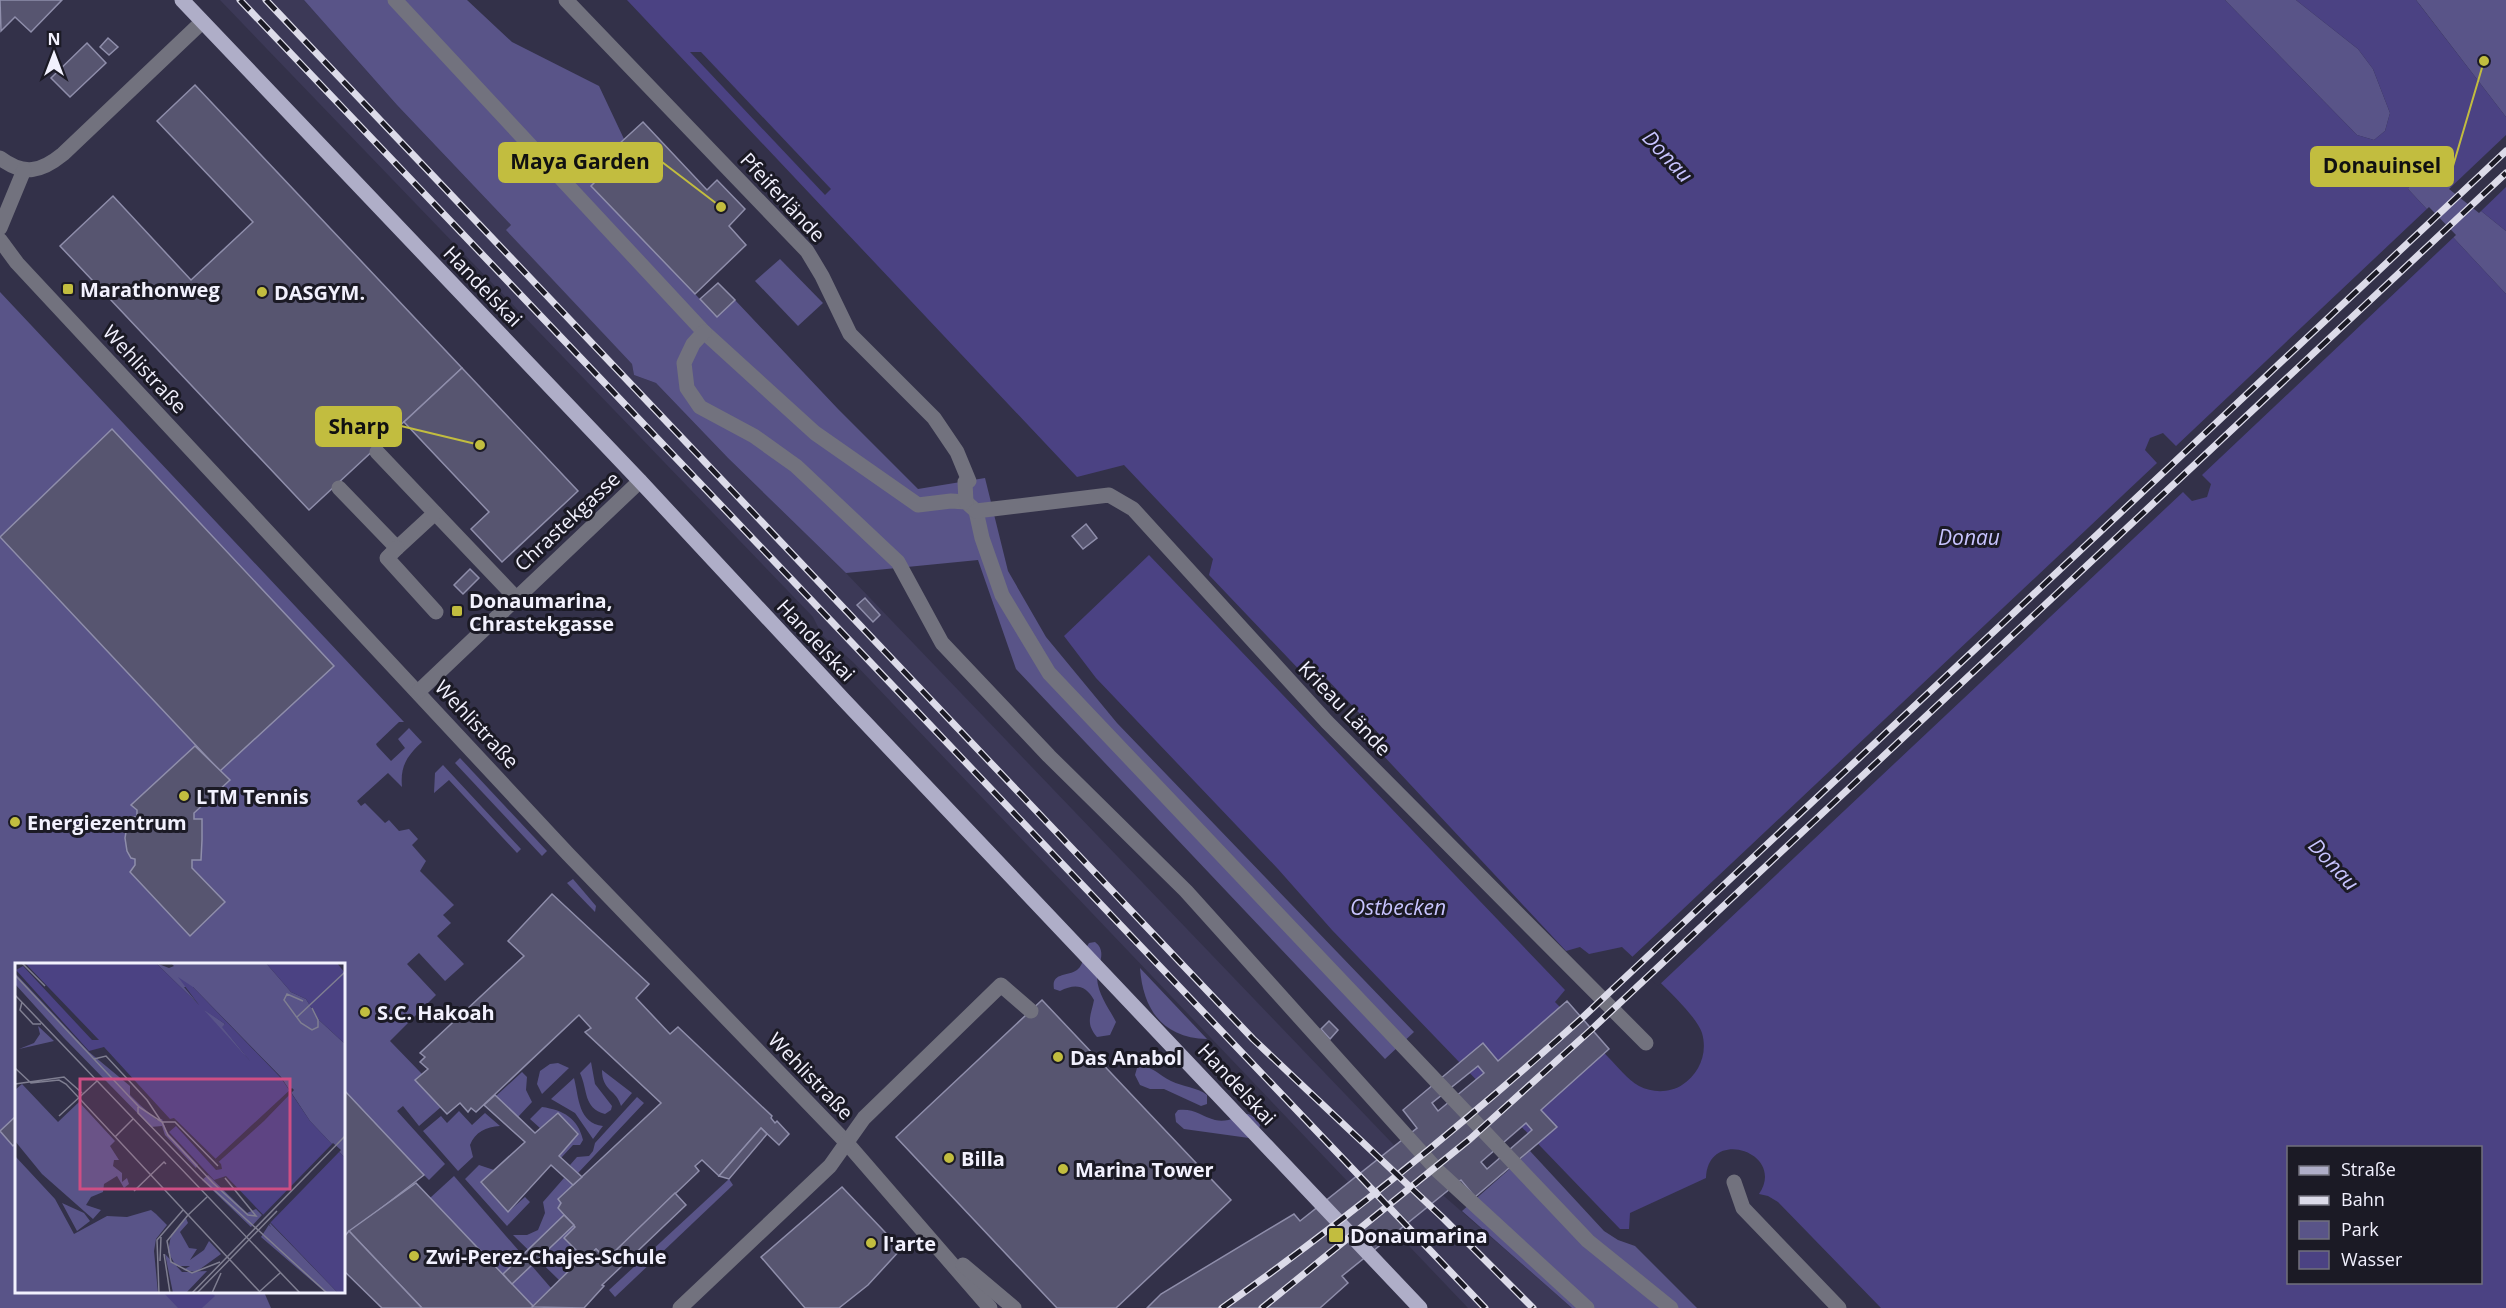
<svg xmlns="http://www.w3.org/2000/svg" width="2506" height="1308" font-family="'Open Sans',sans-serif">
<style>
.built{fill:#3c3957}
.green{fill:#595488}
.water{fill:#4b4283;fill-rule:evenodd}
.pier{fill:#333149}
.building{fill:#575570;stroke:#8f8eab;stroke-width:1.5;fill-rule:evenodd}
.lines{fill:none;stroke-linecap:round;stroke-linejoin:round}
.minor{stroke:#72727e;stroke-width:15}
.major{stroke:#afaec8;stroke-width:15}
.rail-casing{stroke:#dcdbe9;stroke-width:7}
.rail{stroke:#1b1a25;stroke-width:4.5;stroke-dasharray:14;stroke-linecap:butt}
.poi-dot{fill:#c2bd3f;stroke:#1b1a25;stroke-width:2}
.labels{text-anchor:middle;dominant-baseline:central;stroke-width:6;stroke-linejoin:round;paint-order:stroke}
.street-label{font-size:20px;fill:#f2f1fe;stroke:#1b1a25}
.poi-label{font-size:20px;font-weight:bold;fill:#f2f1fe;stroke:#1b1a25;text-anchor:start}
.water-label{font-size:21px;font-style:italic;fill:#c8c4ff;stroke:#1b1a25}
.inset-road{fill:none;stroke:#7f7e91;stroke-width:1.5}
.view{fill:#ce4e84;fill-opacity:0.15;stroke:#ce4e84;stroke-width:3}
.inset-edge{fill:none;stroke:#f2f1fe;stroke-width:3}
.leader{fill:none;stroke:#c2bd3f;stroke-width:2}
.callout-dot{fill:#c2bd3f;stroke:#1b1a25;stroke-width:2}
.callout{fill:#c2bd3f;stroke:#c2bd3f;stroke-width:2}
.callout-label{font-size:21px;text-anchor:middle;font-weight:bold;fill:#111}
</style>
<rect width="100%" height="100%" fill="#333149"/>
<polygon class="built" points="220,0 304,0 397,105 511,225 507,230 632,364 634,375 656,383 728,458 846,573 1437,1190 1572,1308 1468,1308 853,662 822,635 813,617"/>
<g class="green">
<polygon points="304,0 467,0 512,42 599,86 624,139 594,167 602,175 592,186 717,317 735,300 838,409 918,489 985,478 1008,571 1046,637 1117,723 1414,1032 1385,1059 1016,669 978,560 846,573 728,458 656,383 634,375 632,364 506,230 511,225 397,105"/>
<polygon points="2225,0 2296,0 2358,49 2373,69 2390,113 2385,131 2374,140 2357,135"/>
<polygon points="2416,0 2506,0 2506,117 2420,5"/>
<polygon points="2424,171 2439,177 2506,231 2506,294 2408,189 2411,177"/>
<polygon points="780,259 823,303 798,326 755,281"/>
<path d="M0,292L404,722H399L376,744L377,746L391,761L405,748L398,739L409,728L422,742C407,756 400,766 402,787L388,773L357,801L361,806L365,803L385,823L389,820L399,831L409,829L418,839L412,845L426,861L420,871L454,905L443,915L451,923L437,936L464,964L445,981L419,953L407,964L436,995L390,1041L422,1074L415,1080L441,1107L419,1126L403,1106L397,1111L445,1164L429,1180L424,1175L344,1237V964H16V1292H264L271,1308H0Z"/>
<polygon points="460,758 547,851 542,856 455,763"/>
<polygon points="443,765 521,849 517,853 449,780 434,793 435,773"/>
<polygon points="573,879 596,906 595,912 567,883"/>
<path d="M1095,942C1108,952 1097,965 1097,978C1098,995 1109,1008 1116,1022L1110,1035L1097,1037C1085,1023 1091,1016 1094,1000C1086,985 1075,983 1060,991L1054,989C1051,972 1067,977 1077,970C1085,964 1083,951 1089,943Z"/>
<path d="M1140,968L1207,1039C1163,1038 1143,1010 1140,968Z"/>
<path d="M591,1062L595,1084L612,1106L611,1110L605,1114C583,1108 588,1090 580,1073Z"/>
<polygon points="558,1063 569,1068 542,1094 537,1084 540,1071 550,1064"/>
<path d="M1141,1066C1155,1068 1159,1075 1171,1081C1183,1087 1197,1087 1207,1095V1104L1201,1106L1164,1089H1150L1140,1085L1135,1075L1137,1068Z"/>
<path d="M602,1070L632,1093L621,1106C617,1090 602,1091 602,1070Z"/>
<polygon points="522,1072 527,1077 526,1090 532,1102 518,1117 496,1096"/>
<path d="M574,1078C579,1098 578,1123 603,1126L593,1139L575,1113L551,1099Z"/>
<polygon points="637,1097 644,1103 578,1173 570,1165 577,1157 589,1156 593,1151 595,1143"/>
<path d="M542,1107C563,1110 578,1118 583,1140L580,1145H573L561,1158L559,1156L578,1133L558,1113L540,1128L530,1119Z"/>
<path d="M1178,1110C1194,1108 1201,1116 1215,1120C1228,1123 1237,1116 1248,1114L1255,1117L1260,1125L1258,1134L1249,1138L1184,1129L1176,1122L1175,1114Z"/>
<path d="M459,1111L472,1125L485,1113L500,1126C486,1127 475,1132 470,1145L473,1157L458,1171L423,1131L441,1116L447,1123Z"/>
<polygon points="1530,1151 1604,1231 1618,1240 1635,1246 1697,1308 1572,1308 1462,1211"/>
<polygon points="479,1165 494,1170 481,1183 508,1212 525,1197 530,1202 507,1226 465,1179"/>
<polygon points="454,1176 551,1288 532,1306 430,1198"/>
<polygon points="564,1178 573,1185 558,1199 561,1203 558,1208 575,1227 565,1238 583,1257 559,1280 513,1235 527,1235 538,1230 545,1213 543,1202"/>
<polygon points="729,1179 733,1185 615,1297 609,1290"/>
</g>
<g class="water">
<path d="M627,0H2225L2357,135L2374,140L2385,131L2390,113L2373,69L2358,49L2296,0H2416L2506,117V231L2439,177L2424,171L2411,177L2408,189L2506,294V1308H1881L1778,1202L1768,1196L1759,1194C1787,1153 1708,1126 1706,1178L1630,1213L1629,1229H1620L1332,930L1278,869L1096,678L1064,636L1149,555L1565,990L1555,1002C1573,1020 1591,1039 1609,1058C1618,1067 1627,1079 1639,1086C1652,1093 1670,1093 1682,1085C1699,1074 1708,1054 1702,1033C1695,1011 1641,965 1622,947L1589,954L1580,947L1566,951L1380,752L1383,738L1323,675L1309,680L1209,575L1213,559L1124,465L1077,477ZM2288,1148H2480V1282H2288Z"/>
<polygon points="163,1292 211,1292 215,1296 202,1308 178,1308"/>
</g>
<g class="pier">
<polygon points="690,52 701,52 831,189 825,195"/>
<polygon points="2506,135 2506,187 2479,213 2449,189"/>
<polygon points="2429,207 2456,235 2202,475 2211,484 2207,497 2192,501 2183,492 1658,986 1630,959 2157,463 2145,450 2150,438 2163,433 2176,446"/>
</g>
<g class="building">
<polygon points="0,0 62,0 31,32 15,17 1,31"/>
<polygon points="108,38 118,47 109,55 100,47"/>
<polygon points="87,43 106,63 70,97 51,78"/>
<polygon points="195,85 462,368 309,510 60,246 113,196 191,280 253,222 157,121"/>
<polygon points="643,122 707,190 717,180 745,209 729,226 746,245 695,294 591,186 602,175 594,167"/>
<polygon points="718,283 735,300 717,317 700,299"/>
<polygon points="462,368 578,491 502,562 471,529 489,512 404,422"/>
<polygon points="112,429 334,666 220,771 0,537"/>
<polygon points="1086,524 1097,538 1083,549 1072,536"/>
<polygon points="470,569 479,578 463,594 454,585"/>
<polygon points="865,598 880,615 873,622 857,605"/>
<polygon points="195,746 230,780 194,813 194,819 202,819 202,840 201,860 192,860 192,868 225,902 190,936 130,872 135,865 135,859 131,858 127,851 125,838 127,826 132,817 137,817 137,810 131,805"/>
<polygon points="552,894 649,984 636,998 670,1034 678,1027 772,1116 771,1118 775,1123 777,1121 789,1134 779,1145 761,1128 719,1176 702,1160 695,1166 699,1171 610,1256 605,1251 601,1254 596,1249 585,1259 564,1238 575,1227 558,1208 561,1203 558,1199 661,1103 585,1032 591,1028 579,1015 476,1112 471,1108 468,1112 460,1103 447,1114 415,1080 428,1069 420,1062 425,1057 420,1053 524,956 508,941"/>
<polygon points="1042,1000 1231,1200 1116,1308 1057,1308 896,1137"/>
<path d="M1567,1001L1609,1049L1541,1110L1557,1127L1475,1197L1461,1180L1342,1276L1348,1283L1320,1308H1147L1161,1294L1294,1214L1300,1221L1417,1128L1403,1110L1483,1043L1498,1061ZM1478,1066L1484,1073L1438,1111L1432,1103ZM1526,1123L1532,1130L1487,1169L1481,1162Z"/>
<polygon points="1329,1021 1338,1030 1330,1039 1321,1029"/>
<polygon points="344,1090 424,1175 344,1237"/>
<polygon points="495,1095 535,1133 558,1113 578,1134 559,1156 582,1177 573,1185 551,1165 508,1212 481,1182 525,1142 484,1105"/>
<polygon points="16,1116 16,1143 13,1146 0,1131"/>
<polygon points="761,1128 767,1134 729,1179 719,1176"/>
<polygon points="416,1183 533,1306 532,1308 422,1308 349,1231"/>
<polygon points="842,1187 901,1249 868,1285 839,1308 805,1308 761,1257"/>
<polygon points="675,1193 686,1205 602,1285 604,1286 584,1308 532,1307 583,1257 585,1259 596,1249 601,1254 605,1251 610,1256"/>
<polygon points="564,1215 574,1225 512,1284 503,1274"/>
<polygon points="349,1231 422,1308 382,1308 344,1271 344,1237"/>
</g>
<g class="lines">
<g class="minor">
<polyline points="395,0 704,332 815,433 918,505 951,501 966,502 976,511 982,538 1002,595 1049,673 1588,1241 1671,1308"/>
<polyline points="566,0 807,251 822,276 850,334 934,418 957,452 969,481 965,482 966,502"/>
<path d="M0,158C24,176 41,172 63,154L202,22"/>
<polyline points="0,228 24,170"/>
<polyline points="0,240 17,263 568,854 846,1142 990,1308"/>
<polyline points="704,332 693,344 684,363 687,388 700,407 754,436 796,466 898,562 942,643 1049,756 1186,891 1438,1171 1587,1308"/>
<polyline points="377,452 516,598"/>
<polyline points="339,488 397,548 435,513"/>
<polyline points="976,511 1109,495 1133,509 1327,722 1646,1043"/>
<polyline points="397,548 387,558 436,612"/>
<polyline points="418,692 640,481"/>
<polyline points="1734,1182 1743,1208 1839,1308"/>
<polyline points="963,1265 1014,1308"/>
<polyline points="680,1308 830,1166 864,1118 1001,985 1031,1011"/>
</g>
<polyline class="major" points="182,0 640,481 843,699 1420,1308"/>
<defs>
<g id="rail">
<polyline points="240,0 1485,1308"/>
<polyline points="266,0 1253,1039 1443,1218 1533,1308"/>
<path d="M1222,1308C1348,1219 1467,1121 1582,1018L2506,151"/>
<polyline points="1262,1308 1470,1139 1592,1029 2506,173"/>
</g>
</defs>
<use href="#rail" class="rail-casing"/>
<use href="#rail" class="rail"/>
</g>
<g class="poi-dot">
<rect x="62" y="283" width="12" height="12" rx="3"/>
<circle cx="262" cy="292" r="6"/>
<rect x="451" y="605" width="12" height="12" rx="3"/>
<circle cx="184" cy="796" r="6"/>
<circle cx="15" cy="822" r="6"/>
<circle cx="365" cy="1012" r="6"/>
<circle cx="1058" cy="1057" r="6"/>
<circle cx="949" cy="1158" r="6"/>
<circle cx="1063" cy="1169" r="6"/>
<rect x="1328" y="1227" width="16" height="16" rx="3"/>
<circle cx="871" cy="1243" r="6"/>
<circle cx="414" cy="1256" r="6"/>
</g>
<g class="labels">
<g class="street-label">
<text transform="translate(783 197) rotate(47)">Pfeiferlände</text>
<text transform="translate(483 286) rotate(46)">Handelskai</text>
<text transform="translate(145 369) rotate(47)">Wehlistraße</text>
<text transform="translate(567 521) rotate(-43)">Chrastekgasse</text>
<text transform="translate(816 640) rotate(47)">Handelskai</text>
<text transform="translate(1345 708) rotate(46)">Krieau Lände</text>
<text transform="translate(477 724) rotate(47)">Wehlistraße</text>
<text transform="translate(811 1076) rotate(46)">Wehlistraße</text>
<text transform="translate(1237 1084) rotate(47)">Handelskai</text>
</g>
<g class="poi-label">
<text x="80" y="289">Marathonweg</text>
<text x="274" y="292">DASGYM.</text>
<text x="469" y="600">Donaumarina,<tspan x="469" dy="23">Chrastekgasse</tspan></text>
<text x="196" y="796">LTM Tennis</text>
<text x="27" y="822">Energiezentrum</text>
<text x="377" y="1012">S.C. Hakoah</text>
<text x="1070" y="1057">Das Anabol</text>
<text x="961" y="1158">Billa</text>
<text x="1075" y="1169">Marina Tower</text>
<text x="1350" y="1235">Donaumarina</text>
<text x="883" y="1243">l'arte</text>
<text x="426" y="1256">Zwi-Perez-Chajes-Schule</text>
</g>
<g class="water-label">
<text transform="translate(1668 156) rotate(47)">Donau</text>
<text x="1969" y="537">Donau</text>
<text transform="translate(2334 864) rotate(47)">Donau</text>
<text x="1398" y="907">Ostbecken</text>
</g>
</g>
<g transform="translate(15 963)">
<rect width="330" height="330" fill="#333149"/>
<path d="M141,0L154,5L159,3L156,0H251L276,29L291,36L304,57L330,81V195L295,158L266,114L178,24H169L184,42ZM0,10L74,89L115,123V132L125,142L142,157L147,156L152,169L183,202L181,205L150,172L147,163L136,164L49,75L0,21ZM189,46L210,61L208,64L235,98L190,53ZM23,63L39,78L4,86L19,80L25,71ZM7,121L43,159L64,139L100,178L95,183L104,197H99L98,203L107,210V219L112,215L114,221L109,225L102,213L89,221L88,229L76,234L71,242L86,247L78,256L27,211L0,178V127ZM0,193L40,236L59,271L92,253L112,254L136,247L141,251L152,262L141,276L139,288L143,330H0ZM193,212L232,250L241,246L247,252L236,264L187,217ZM47,240L69,250L75,258L62,268ZM171,255L173,260L165,269L174,285L182,286L175,297L189,287L194,278L206,291L181,309L168,307L175,303H161L153,289L156,272ZM255,260L323,330H311L246,274ZM150,291L167,309L192,308L171,330H158Z" fill="#595488"/>
<path d="M10,0H141L184,42L163,14L178,24L266,115L295,158L330,195V330H323L211,213L199,217L154,169L161,163L201,207L207,206L206,201L159,155L155,156L89,84L74,88L1,7L8,3L77,77H84ZM189,47L210,61L207,64L235,98ZM251,0H322L330,10V81L304,57L291,36L276,29Z" fill="#4b4283" fill-rule="evenodd"/>
<path d="M277,125L279,127L249,158L199,203L196,200ZM318,180L326,187L254,261L256,264L246,254Z" fill="#333149"/>
<path class="inset-road" d="M7,0L30,23M0,12L124,144L147,159L153,172L198,220L233,252L241,253L210,215M0,32L285,330M288,38L272,31L269,37L286,60L297,67L303,64V57L297,45M7,39L5,47L18,61H26M282,54L330,9M79,96L91,93L132,137L146,158M0,105L16,120L44,117L51,121L244,328M0,121L49,114L67,130M123,144V150L185,214L312,330M44,153L82,118M147,159H160L203,203M100,174L118,156M119,228L149,199L151,201M173,252L192,234M173,252L152,278L156,299L177,310L205,299M149,291L155,330M145,298L146,274M244,329L265,310M144,330L142,277L168,247M177,330L330,173M182,330L262,248M197,330L206,310"/>
<path class="view" d="M65,116H275V226H65Z"/>
<rect width="330" height="330" class="inset-edge"/>
</g>
<path class="leader" d="M721 207L662 162M2484 61L2453 166M480 445L401 426"/>
<g class="callout-dot">
<circle cx="721" cy="207" r="6"/>
<circle cx="2484" cy="61" r="6"/>
<circle cx="480" cy="445" r="6"/>
</g>
<g class="callout">
<rect x="499" y="143" width="163" height="39" rx="6"/>
<rect x="2311" y="147" width="142" height="39" rx="6"/>
<rect x="316" y="407" width="85" height="39" rx="6"/>
</g>
<g class="callout-label">
<text x="580" y="169">Maya Garden</text>
<text x="2382" y="173">Donauinsel</text>
<text x="359" y="434">Sharp</text>
</g>
<rect x="2287" y="1146" width="195" height="138" fill="#1b1a25" stroke="#71707c" stroke-width="1.5"/>
<rect x="2299" y="1166" width="30" height="9" fill="#afaec8" stroke="#71707c" stroke-width="1.5"/>
<text x="2341" y="1176" font-size="18" fill="#f2f1fe">Straße</text>
<rect x="2299" y="1196" width="30" height="9" fill="#dcdbe9" stroke="#71707c" stroke-width="1.5"/>
<text x="2341" y="1206" font-size="18" fill="#f2f1fe">Bahn</text>
<rect x="2299" y="1221" width="30" height="18" fill="#595488" stroke="#71707c" stroke-width="1.5"/>
<text x="2341" y="1236" font-size="18" fill="#f2f1fe">Park</text>
<rect x="2299" y="1251" width="30" height="18" fill="#4b4283" stroke="#71707c" stroke-width="1.5"/>
<text x="2341" y="1266" font-size="18" fill="#f2f1fe">Wasser</text>
<g transform="translate(54 54)" stroke="#1b1a25" stroke-width="4.5" paint-order="stroke">
<path d="M0-4.5L10 22L0 15L-10 22Z" fill="#f2f1fe"/>
<text y="-9" font-size="16" font-weight="bold" text-anchor="middle" fill="#f2f1fe">N</text>
</g>
</svg>
